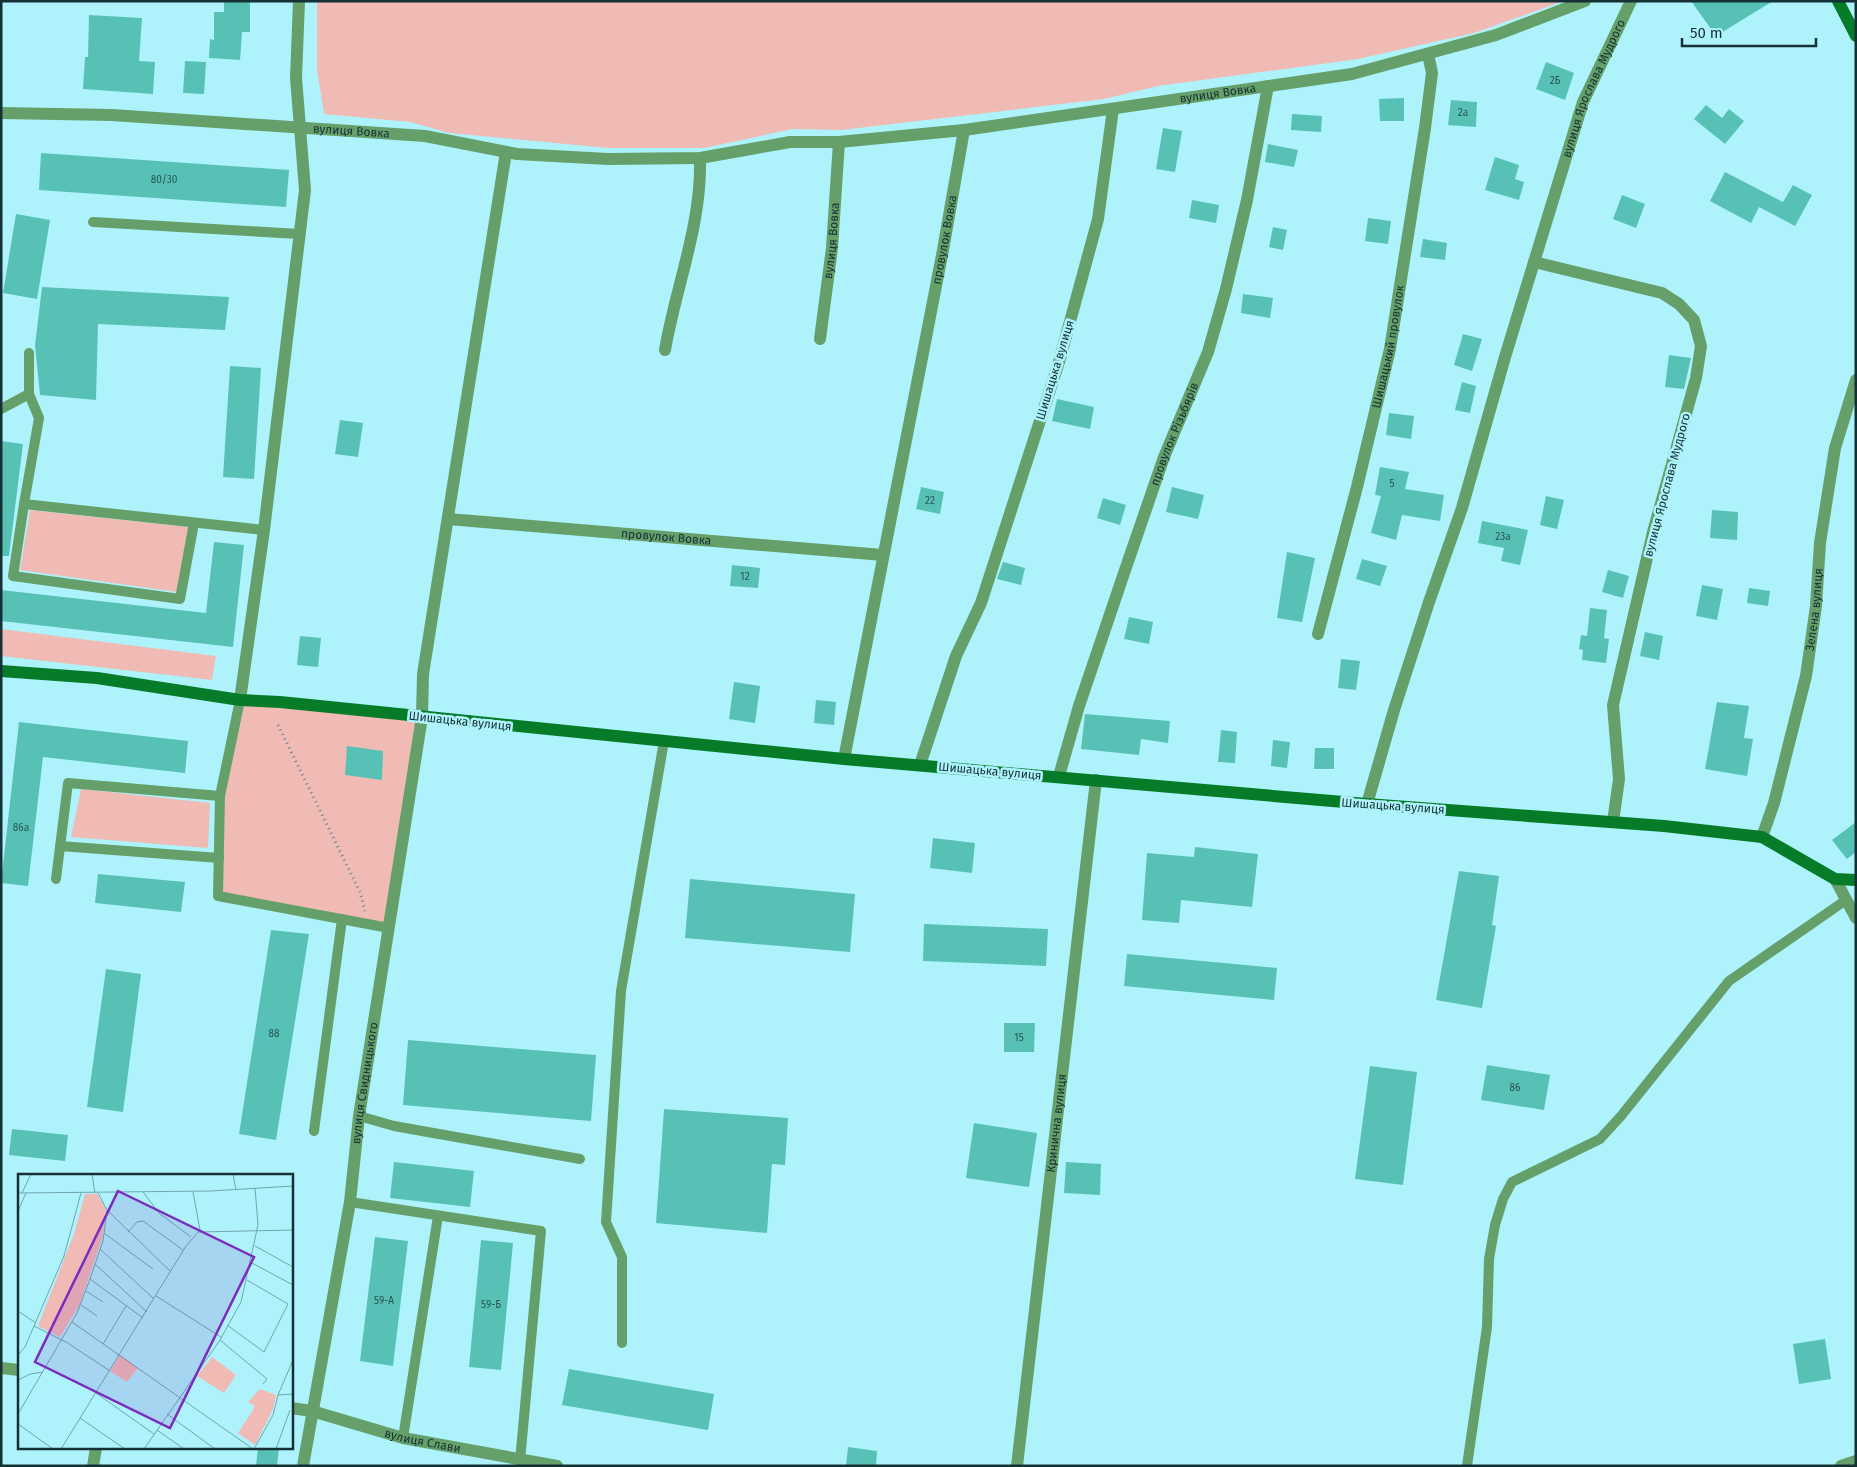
<svg xmlns="http://www.w3.org/2000/svg" width="1857" height="1467" font-family="'Fira Sans',sans-serif">
<style>
.green{fill:#f0bbb4}
.building{fill:#58c1b6}
.lines{fill:none;stroke-linecap:round;stroke-linejoin:round}
.path{stroke:#5b898f;stroke-width:3;stroke-dasharray:1 4;stroke-linecap:butt}
.lane{stroke:#65a06a;stroke-width:10}
.street{stroke:#65a06a;stroke-width:12}
.secondary{stroke:#067c29;stroke-width:12}
.labels{text-anchor:middle;dominant-baseline:central;stroke-width:5;stroke-linejoin:round;paint-order:stroke}
.number-label{font-size:10px;fill:#265555}
.street-label{font-size:12px;fill:#153135;stroke:#aef3fc}
.inset-road{fill:none;stroke:#71a5ac;stroke-width:1}
.view{fill:#7b2cbf;fill-opacity:0.15;stroke:#7b2cbf;stroke-width:2.5}
.inset-edge{fill:none;stroke:#153135;stroke-width:2.5}
</style>
<rect width="100%" height="100%" fill="#aef3fc"/>
<g class="green">
<polygon points="317,1 1564,1 1474,33 1358,59 1158,86 1104,99 841,130 793,129 704,148 608,148 449,133 410,122 324,114 317,69"/>
<polygon points="30,510 189,527 177,592 20,570"/>
<polygon points="1,629 216,656 212,680 1,656"/>
<polygon points="240,700 422,717 389,928 218,896 220,796"/>
<polygon points="81,789 210,803 208,848 71,837"/>
</g>
<g class="building">
<polygon points="224,1 250,1 250,32 242,32 240,60 209,58 210,39 214,40 214,12 224,12"/>
<polygon points="1691,1 1773,1 1716,36"/>
<polygon points="89,15 142,18 139,61 155,62 153,94 83,89 85,57 88,57"/>
<polygon points="185,61 206,62 204,94 183,93"/>
<polygon points="1546,62 1574,73 1565,100 1536,89"/>
<polygon points="1404,98 1404,121 1380,121 1379,99"/>
<polygon points="1451,100 1477,102 1476,127 1448,125"/>
<polygon points="1706,105 1722,118 1729,109 1744,121 1725,144 1694,119"/>
<polygon points="1292,114 1322,116 1321,132 1291,130"/>
<polygon points="1163,128 1182,131 1175,172 1156,169"/>
<polygon points="1268,144 1298,150 1294,167 1265,162"/>
<polygon points="41,153 289,170 286,207 39,190"/>
<polygon points="1495,157 1519,165 1515,179 1524,182 1519,200 1485,190"/>
<polygon points="1725,172 1783,202 1793,185 1812,195 1795,226 1759,207 1751,223 1710,201"/>
<polygon points="1622,195 1645,204 1636,228 1613,219"/>
<polygon points="1192,200 1219,205 1216,223 1189,218"/>
<polygon points="16,214 50,220 37,299 3,293"/>
<polygon points="1368,218 1391,221 1388,244 1365,241"/>
<polygon points="1273,227 1287,230 1283,250 1269,247"/>
<polygon points="1423,239 1447,243 1445,260 1420,257"/>
<polygon points="42,287 229,297 225,330 98,324 96,400 40,395 35,345"/>
<polygon points="1243,294 1273,298 1270,318 1241,313"/>
<polygon points="1463,334 1482,339 1472,371 1454,365"/>
<polygon points="1669,355 1691,358 1684,389 1665,387"/>
<polygon points="230,366 261,368 254,479 223,477"/>
<polygon points="1462,382 1476,386 1470,413 1455,410"/>
<polygon points="1057,399 1094,407 1090,429 1052,421"/>
<polygon points="1389,413 1414,416 1411,439 1386,435"/>
<polygon points="340,420 363,423 358,457 335,454"/>
<polygon points="1,441 23,444 9,556 1,556"/>
<polygon points="1380,467 1409,472 1405,489 1444,495 1440,521 1402,515 1396,540 1371,533 1381,496 1375,495"/>
<polygon points="921,487 944,492 940,514 916,509"/>
<polygon points="1172,487 1204,495 1198,519 1166,512"/>
<polygon points="1546,496 1564,500 1557,529 1540,525"/>
<polygon points="1103,498 1126,505 1120,525 1097,518"/>
<polygon points="1712,510 1738,512 1737,540 1710,538"/>
<polygon points="1482,521 1528,530 1520,565 1501,561 1504,548 1478,543"/>
<polygon points="214,542 244,545 233,647 1,621 1,590 206,613"/>
<polygon points="1287,552 1315,558 1302,622 1277,618"/>
<polygon points="1362,559 1387,566 1380,586 1356,579"/>
<polygon points="1003,562 1025,568 1021,585 997,579"/>
<polygon points="732,565 760,568 758,588 730,586"/>
<polygon points="1608,570 1629,576 1623,598 1602,592"/>
<polygon points="1702,585 1723,589 1717,620 1696,616"/>
<polygon points="1749,588 1770,591 1768,606 1747,603"/>
<polygon points="1590,608 1607,610 1604,638 1609,639 1606,663 1582,660 1583,650 1579,649 1581,635 1587,636"/>
<polygon points="1129,617 1153,622 1149,644 1124,639"/>
<polygon points="1645,632 1663,636 1659,660 1640,656"/>
<polygon points="300,636 321,638 318,667 297,665"/>
<polygon points="1341,659 1360,661 1356,690 1338,688"/>
<polygon points="734,682 760,686 755,723 729,719"/>
<polygon points="816,700 836,702 834,725 814,723"/>
<polygon points="1717,702 1749,706 1744,738 1753,739 1747,776 1705,769"/>
<polygon points="1085,714 1170,721 1168,743 1141,739 1139,755 1081,749"/>
<polygon points="19,722 188,741 185,773 43,757 28,886 1,883"/>
<polygon points="1221,730 1237,732 1235,763 1218,762"/>
<polygon points="1273,740 1290,742 1287,768 1271,766"/>
<polygon points="347,746 383,751 382,780 345,775"/>
<polygon points="1315,748 1334,748 1334,769 1314,769"/>
<polygon points="1856,822 1856,852 1847,859 1832,840"/>
<polygon points="933,838 975,843 972,873 930,868"/>
<polygon points="1195,847 1258,854 1252,907 1181,900 1179,923 1142,920 1147,853 1194,857"/>
<polygon points="1459,871 1499,876 1492,925 1496,926 1482,1008 1436,1000"/>
<polygon points="98,874 185,882 181,912 95,903"/>
<polygon points="690,879 855,894 850,952 685,938"/>
<polygon points="924,924 1048,929 1046,966 923,961"/>
<polygon points="271,930 309,934 276,1140 239,1134"/>
<polygon points="1127,954 1277,968 1274,1000 1124,986"/>
<polygon points="106,969 141,974 123,1112 87,1107"/>
<polygon points="1004,1023 1035,1023 1034,1052 1004,1052"/>
<polygon points="408,1040 596,1055 591,1121 403,1105"/>
<polygon points="1487,1065 1550,1075 1544,1110 1481,1100"/>
<polygon points="1370,1066 1417,1072 1403,1185 1355,1179"/>
<polygon points="664,1109 788,1118 785,1165 772,1164 767,1233 656,1223"/>
<polygon points="974,1123 1037,1133 1029,1187 966,1178"/>
<polygon points="12,1129 68,1135 65,1161 9,1155"/>
<polygon points="394,1162 474,1171 470,1207 390,1198"/>
<polygon points="1066,1162 1101,1164 1100,1195 1064,1193"/>
<polygon points="375,1237 408,1241 393,1366 360,1361"/>
<polygon points="481,1240 513,1243 501,1370 469,1367"/>
<polygon points="1825,1339 1831,1379 1799,1384 1793,1344"/>
<polygon points="569,1369 714,1394 708,1430 562,1405"/>
<polygon points="848,1447 877,1451 876,1466 846,1466"/>
<polygon points="258,1448 279,1448 277,1466 256,1466"/>
</g>
<g class="lines">
<polyline class="path" points="278,725 360,892 365,911"/>
<g class="lane">
<polyline points="93,222 299,234"/>
<polyline points="29,394 39,418 24,504 264,530"/>
<polyline points="1,409 29,394 29,353"/>
<polyline points="24,504 13,576 180,599 194,523"/>
<polyline points="220,796 218,896 389,928"/>
<polyline points="60,846 219,858"/>
<polyline points="56,879 68,783 220,796 240,700"/>
<polyline points="359,1116 394,1126 580,1159"/>
<polyline points="314,1131 342,919"/>
<polyline points="350,1202 541,1231 520,1461"/>
<polyline points="622,1343 622,1257 606,1222 621,991 664,741"/>
<polyline points="403,1438 438,1216"/>
<polyline points="1467,1466 1487,1327 1489,1259 1495,1225 1503,1199 1512,1182 1600,1139 1621,1116 1729,981 1846,900"/>
</g>
<g class="street">
<path id="s1" d="M1,113L112,115L425,136L517,154L608,159L700,158L790,142H839L964,130L1352,74L1496,35L1585,1"/>
<polyline points="1534,262 1662,293 1679,304 1694,320 1701,346 1696,378 1653,532 1613,705 1619,779 1613,822"/>
<path id="s2" d="M820,339L832,248L839,142"/>
<path d="M665,350C676,286 702,224 700,158"/>
<path id="s3" d="M448,519L883,555"/>
<path id="s4" d="M1318,634L1357,487L1390,349L1425,128L1432,73L1428,54"/>
<polyline points="240,700 264,530 305,190 296,78 299,1"/>
<path id="s5" d="M844,759L943,250L964,130"/>
<polyline points="920,765 956,656 981,603 1059,362 1098,219 1113,109"/>
<path id="s6" d="M1059,776L1079,706L1123,576L1164,457L1208,352L1226,289L1247,200L1268,86"/>
<path id="s7" d="M1367,804L1394,710L1429,602L1462,508L1505,357L1583,102L1631,1"/>
<path id="s8" d="M1762,837L1774,803L1806,676L1816,606L1820,543L1835,448L1856,380"/>
<polyline points="1835,879 1856,918"/>
<polyline points="1,1368 19,1370"/>
<path id="s9" d="M291,1408L312,1411L403,1438L557,1466"/>
<polyline points="93,1466 96,1448"/>
<path id="s10" d="M303,1466L350,1202L359,1116L422,717L423,674L506,152"/>
<path id="s11" d="M1017,1466L1096,780"/>
<polyline points="1841,1466 1856,1461"/>
</g>
<g class="secondary">
<polyline points="1838,1 1856,36"/>
<polyline points="1,671 97,678 240,700 280,702 844,759 1367,804 1664,826 1762,837 1835,879 1856,880"/>
</g>
</g>
<g class="labels">
<g class="number-label">
<text x="1555" y="81">2Б</text>
<text x="1463" y="113">2а</text>
<text x="164" y="180">80/30</text>
<text x="1392" y="484">5</text>
<text x="930" y="501">22</text>
<text x="1503" y="537">23а</text>
<text x="745" y="577">12</text>
<text x="21" y="828">86а</text>
<text x="274" y="1034">88</text>
<text x="1019" y="1038">15</text>
<text x="1515" y="1088">86</text>
<text x="384" y="1301">59-А</text>
<text x="491" y="1305">59-Б</text>
</g>
<g class="street-label">
<text stroke="none"><textPath href="#s7" startOffset="751">вулиця Ярослава Мудрого</textPath></text>
<text stroke="none"><textPath href="#s1" startOffset="1224">вулиця Вовка</textPath></text>
<text stroke="none"><textPath href="#s1" startOffset="351">вулиця Вовка</textPath></text>
<text stroke="none"><textPath href="#s2" startOffset="99">вулиця Вовка</textPath></text>
<text stroke="none"><textPath href="#s5" startOffset="529">провулок Вовка</textPath></text>
<text stroke="none"><textPath href="#s4" startOffset="296">Шишацький провулок</textPath></text>
<text transform="translate(1055 370) rotate(-73)">Шишацька вулиця</text>
<text stroke="none"><textPath href="#s6" startOffset="361">провулок Різьбярів</textPath></text>
<text transform="translate(1667 485) rotate(-75)">вулиця Ярослава Мудрого</text>
<text stroke="none"><textPath href="#s3" startOffset="219">провулок Вовка</textPath></text>
<text stroke="none"><textPath href="#s8" startOffset="234">Зелена вулиця</textPath></text>
<text transform="translate(460 721) rotate(6)">Шишацька вулиця</text>
<text transform="translate(990 771) rotate(5)">Шишацька вулиця</text>
<text transform="translate(1393 806) rotate(4)">Шишацька вулиця</text>
<text stroke="none"><textPath href="#s10" startOffset="388">вулиця Свидницького</textPath></text>
<text stroke="none"><textPath href="#s11" startOffset="345">Кринична вулиця</textPath></text>
<text stroke="none"><textPath href="#s9" startOffset="136">вулиця Слави</textPath></text>
</g>
</g>
<g transform="translate(18 1174)">
<rect width="275" height="275" fill="#aef3fc"/>
<path d="M67,20H79L88,35L84,65L62,130L42,163L20,152L56,60ZM102,181L120,194L109,208L92,197ZM194,183L218,201L206,219L179,202ZM242,215L258,221L255,235L237,271L220,259L235,236L236,231L230,228Z" fill="#f0bbb4"/>
<path class="inset-road" d="M74,0L77,19M215,0L218,16M125,18L141,39L173,63M0,19L193,17L275,12M4,19L13,0M89,36L153,98M0,37L8,19M110,58L119,48L125,47L165,76M181,58L275,56M86,59L135,95M237,72L275,93M82,75L136,125M234,89L275,111M77,90L129,138M72,105L125,144M68,117L85,128M138,122L203,163M63,131L79,142M0,137L18,149M54,148L235,275M209,151L246,178L270,130L229,106M16,152L48,168L92,197M202,166L249,205L245,210M85,170L108,132M0,181L7,173L46,82L63,19M0,206L12,200L25,198M78,219L136,260M260,221L275,220M0,240L59,139L72,105L85,67L89,36L80,19M149,240L197,275M62,244L107,275M0,250L35,275M139,256L166,275M43,275L168,72L182,56L175,18M126,275L202,166L223,128L240,51L237,14M236,275L255,241L260,221L275,186M258,275L272,236"/>
<path class="view" d="M100,17L236,83L152,254L17,188Z"/>
<rect width="275" height="275" class="inset-edge"/>
</g>
<rect width="1857" height="1467" fill="none" stroke="#153135" stroke-width="5"/>
<path d="M1682 38v8h134v-8" fill="none" stroke="#153135" stroke-width="2.5"/>
<text x="1690" y="38" font-size="15" fill="#153135" stroke="#aef3fc" stroke-width="4" paint-order="stroke">50 m</text>
</svg>
